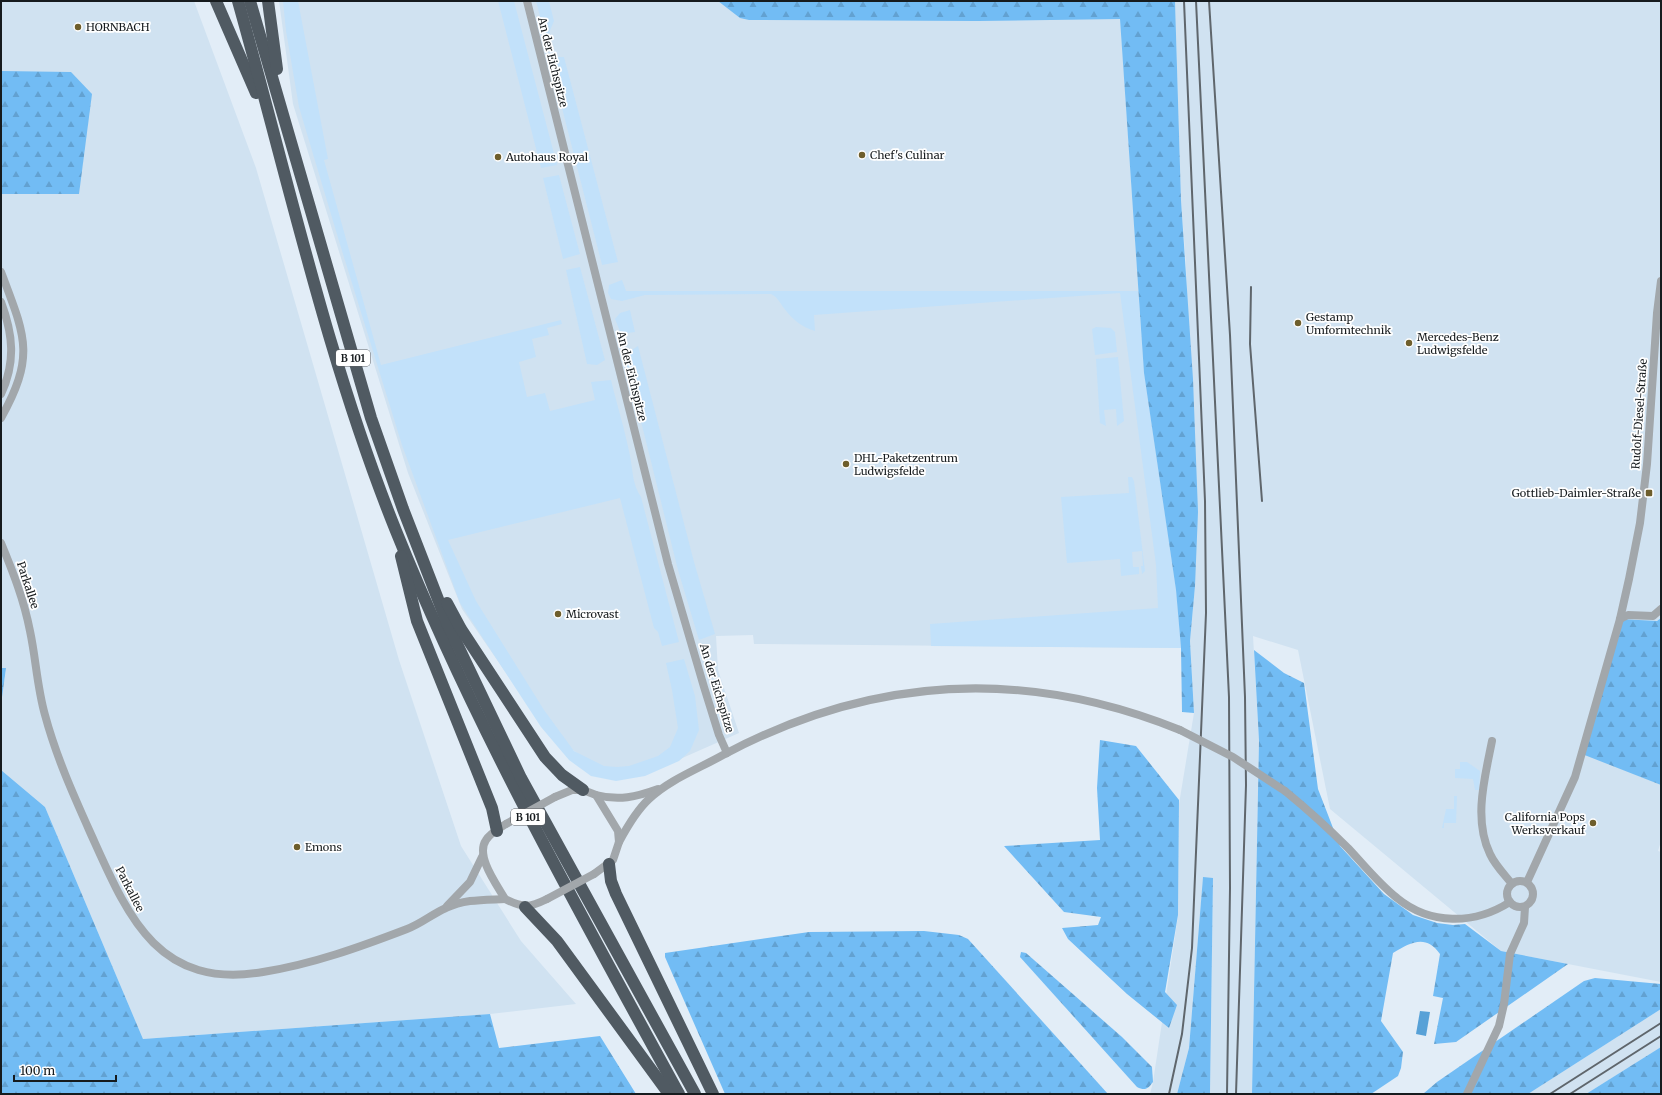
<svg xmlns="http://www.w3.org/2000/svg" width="1662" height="1095" font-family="Merriweather,serif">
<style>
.built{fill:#d0e2f1}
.grass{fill:#c2e1fa}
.forest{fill:url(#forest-firs)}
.water{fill:#57a1d7}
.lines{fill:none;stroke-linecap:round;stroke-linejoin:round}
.minor{stroke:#a2a7ab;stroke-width:8}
.highway{stroke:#505a62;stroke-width:12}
.rail{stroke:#5f666c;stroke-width:2}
.minor-bridge{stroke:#a2a7ab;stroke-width:8}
.poi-dot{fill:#6e5e2c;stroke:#fff;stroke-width:1.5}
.labels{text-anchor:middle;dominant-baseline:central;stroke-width:3.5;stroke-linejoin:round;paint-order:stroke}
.shield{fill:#fff;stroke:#5c5f62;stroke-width:1}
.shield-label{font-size:10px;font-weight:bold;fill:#161b1e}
.poi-label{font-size:11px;fill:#161b1e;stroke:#fff;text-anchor:start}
.street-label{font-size:11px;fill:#161b1e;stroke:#fff}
</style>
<defs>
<pattern id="forest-firs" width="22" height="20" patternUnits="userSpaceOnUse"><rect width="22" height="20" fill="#72bcf4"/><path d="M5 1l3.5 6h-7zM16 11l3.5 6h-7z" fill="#62a1d1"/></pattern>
</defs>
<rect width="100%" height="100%" fill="#e2edf7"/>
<g class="built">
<polygon points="1,1 194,1 256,168 399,660 461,846 521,941 576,1004 490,1014 143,1039 45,807 1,770 1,705 6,669 1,668"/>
<polygon points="279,1 1119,1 1144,373 1176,590 1181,648 754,644 753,635 716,636 718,670 739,733 671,763 614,779 546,731 462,609 408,473 293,104"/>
<polygon points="1175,1 1661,1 1661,618 1657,621 1582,753 1661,785 1661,841 1658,851 1661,852 1661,982 1501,951 1330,809 1298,650 1253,636 1259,741 1252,1094 1210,1094 1213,878 1203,878 1189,1048 1177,1094 1150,1094 1153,1082 1178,916 1179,804 1194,713 1190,641 1195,586 1186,265 1181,200"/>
<polygon points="1661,1009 1661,1047 1586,1094 1528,1094"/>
</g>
<g class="grass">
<path d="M283,1H298L328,159L324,160L381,365L561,320L562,324L547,328L549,335L532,339L536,357L519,362L527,397L545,393L550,411L595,400L591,382L611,380C617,405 625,430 630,456C633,470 632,484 641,497L679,642L662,646L658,632L654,628L620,498L448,540L476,601L544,710L574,751L604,766L617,767L629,766L658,756L670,747L678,728L672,690L666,663L684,659L695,696L699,730L690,751L679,761L645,776L616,781L591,776L569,760L541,727L460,603L402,445L339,241L299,107L286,31Z"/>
<polygon points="498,1 514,1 557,165 541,168"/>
<polygon points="536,1 549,1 554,21 546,40"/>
<polygon points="549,57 564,57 618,262 602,265"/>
<polygon points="559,175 580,254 563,259 543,178"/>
<polygon points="580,267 605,360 597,365 587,364 566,270"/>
<path d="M622,280L626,291H1138L1144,373L1176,590L1181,648L931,646L930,624L1158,608L1156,565L1120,293L814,315L815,331C801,327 792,319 783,307C779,301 777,297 771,294L645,295L622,301L611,299L608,293L609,285Z"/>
<polygon points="630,310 635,332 621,334 615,319 620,313"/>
<polygon points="1096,327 1111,328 1115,332 1117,352 1095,355 1092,329"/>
<polygon points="638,346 694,562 715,634 699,640 678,570 627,365 626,354"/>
<polygon points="1118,357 1124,421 1117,426 1116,409 1104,410 1106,426 1100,423 1096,359"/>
<polygon points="1128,477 1132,477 1134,481 1145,571 1142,574 1141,566 1143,566 1142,551 1132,552 1133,567 1139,567 1139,574 1121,576 1120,559 1067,563 1061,497 1129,493"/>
<polygon points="1460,762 1467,762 1480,771 1479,790 1475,790 1473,779 1455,778 1455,769 1460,769"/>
<polygon points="1454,796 1457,796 1456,823 1444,823 1444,828 1442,828 1446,809 1454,809"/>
</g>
<g class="forest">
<polygon points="718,1 1175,1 1181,200 1193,379 1198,512 1195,586 1190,641 1194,713 1182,712 1181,648 1176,590 1144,373 1120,19 978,21 749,20 740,18"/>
<polygon points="1,71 71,72 92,94 79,194 1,194"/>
<polygon points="1661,618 1661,785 1582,754 1620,619 1657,621"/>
<path d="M1254,650L1284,673L1304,683L1318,789L1340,846L1384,894L1413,915L1437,923L1453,925L1465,924L1501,951L1568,964L1456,1042L1434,1044L1443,998L1433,996L1440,954C1426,934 1411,942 1393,953L1381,1021L1403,1052L1401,1068L1398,1076L1371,1094H1252L1259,741Z"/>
<polygon points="1,668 6,668 1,705"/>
<polygon points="1100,740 1136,746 1179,800 1178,915 1165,992 1177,1005 1169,1028 1127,994 1068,939 1062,928 1098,925 1101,917 1064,912 1004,846 1100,840 1097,788"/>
<polygon points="1,770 45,807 143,1039 490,1014 499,1048 600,1036 636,1094 1,1094"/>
<polygon points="1203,877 1213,878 1210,1094 1177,1094 1189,1048"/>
<polygon points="924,931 959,935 968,939 1108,1094 725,1094 665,957 665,953 809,932"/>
<path d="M1021,952L1026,953L1122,1037L1152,1067L1153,1082C1148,1089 1145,1091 1137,1087L1020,957Z"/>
<polygon points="1595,978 1661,984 1661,1009 1528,1094 1423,1094 1437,1082 1584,981"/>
<polygon points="1661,1047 1661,1094 1586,1094"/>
</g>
<polygon class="water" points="1420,1011 1430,1012 1426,1036 1416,1034"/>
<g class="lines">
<g class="minor">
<polyline points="527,1 668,564 704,687 719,735 727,753"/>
<path d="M1,272C25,336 36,355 1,418"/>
<path d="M1,302C13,334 16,362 1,394"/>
<path d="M1,543C13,572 24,600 30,631C36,659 37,687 45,715C56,756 73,794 90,832C127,914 156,990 263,972C313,964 360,947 407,929C421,924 432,914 446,908C465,899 484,900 505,899"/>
<polyline points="1620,619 1628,615 1653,616 1661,609"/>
<path d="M1492,741C1485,777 1473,819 1490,854C1495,865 1504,874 1512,884"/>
<path d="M1285,791C1307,809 1328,828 1348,848C1364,865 1379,884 1397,898C1430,925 1474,925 1510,902"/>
<path d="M596,795C619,801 636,797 658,789"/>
<polyline points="555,797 572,790 583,790 596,795 618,831 619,842 613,860 594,874"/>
<path d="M506,824C500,828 490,833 486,840C475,856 497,885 505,899C523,908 529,908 547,899"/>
<path d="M619,842C627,827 636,811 649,799C669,780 698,769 723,755C871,676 1024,667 1180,730"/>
<circle cx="1520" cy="894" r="13"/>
<polyline points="1527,882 1575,777 1620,619 1629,579 1640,523 1647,464 1657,313 1661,281"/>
<polyline points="447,906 470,882 482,857"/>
<polyline points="1467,1094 1499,1026 1504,1004 1510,954 1524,923 1525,907"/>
</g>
<g class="highway">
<polyline points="216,1 256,93"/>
<path d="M238,1C288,178 327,360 396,531C475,727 578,909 679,1094"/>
<polyline points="250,1 371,418 403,509 448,625 521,778 695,1094"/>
<polyline points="268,1 277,69"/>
<polyline points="401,556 417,621 492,808 497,831"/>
<polyline points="447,603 461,629 545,757 562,775 583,790"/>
<polyline points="609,864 611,881 616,894 713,1094"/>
<polyline points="525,907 557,941 669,1094"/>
</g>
<g class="rail">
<polyline points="1196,1 1229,697 1230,888 1227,1094"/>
<polyline points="1209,1 1230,335 1245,697 1246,785 1236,1094"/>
<polyline points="1251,287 1250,344 1262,501"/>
<polyline points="1169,1094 1182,1034 1192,948 1206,613 1205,501 1184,1"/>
<polyline points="1550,1094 1661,1023"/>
<polyline points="1570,1094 1661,1036"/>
</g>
<g class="minor-bridge">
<polyline points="1180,730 1233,757 1285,791"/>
<polyline points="506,824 555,797"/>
<polyline points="547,899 594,874"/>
</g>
</g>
<g class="poi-dot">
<circle cx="78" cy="27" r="4"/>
<circle cx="862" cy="155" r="4"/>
<circle cx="498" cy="157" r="4"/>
<circle cx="1298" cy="323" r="4"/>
<circle cx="1409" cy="343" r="4"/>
<circle cx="846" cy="464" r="4"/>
<rect x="1645" y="489" width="8" height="8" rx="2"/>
<circle cx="558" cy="614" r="4"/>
<circle cx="1593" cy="823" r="4"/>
<circle cx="297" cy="847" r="4"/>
</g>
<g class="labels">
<g class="shield">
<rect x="336" y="350" width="34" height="16" rx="3"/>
<rect x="511" y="809" width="34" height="16" rx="3"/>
</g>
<g class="shield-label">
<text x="353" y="358">B 101</text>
<text x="528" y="817">B 101</text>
</g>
<g class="poi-label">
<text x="86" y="27">HORNBACH</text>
<text x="870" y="155">Chef's Culinar</text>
<text x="506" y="157">Autohaus Royal</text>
<text x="1306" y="317">Gestamp<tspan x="1306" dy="13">Umformtechnik</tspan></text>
<text x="1417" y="337">Mercedes-Benz<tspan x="1417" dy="13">Ludwigsfelde</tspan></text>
<text x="854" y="458">DHL-Paketzentrum<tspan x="854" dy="13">Ludwigsfelde</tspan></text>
<text x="1641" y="493" text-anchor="end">Gottlieb-Daimler-Straße</text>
<text x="566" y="614">Microvast</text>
<text x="1585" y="817" text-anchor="end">California Pops<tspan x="1585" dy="13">Werksverkauf</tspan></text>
<text x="305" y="847">Emons</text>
</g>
<g class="street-label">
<text transform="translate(553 62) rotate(76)">An der Eichspitze</text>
<text transform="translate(632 376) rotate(76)">An der Eichspitze</text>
<text transform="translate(1639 414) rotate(-86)">Rudolf-Diesel-Straße</text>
<text transform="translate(28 585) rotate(72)">Parkallee</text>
<text transform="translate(717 688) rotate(73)">An der Eichspitze</text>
<text transform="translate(130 889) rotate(63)">Parkallee</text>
</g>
</g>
<rect width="1662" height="1095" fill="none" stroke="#161b1e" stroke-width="4"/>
<path d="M14 1075v6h102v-6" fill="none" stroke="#161b1e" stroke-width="2"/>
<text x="20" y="1075" font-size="12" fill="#161b1e" stroke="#ffffff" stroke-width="3" paint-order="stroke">100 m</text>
</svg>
